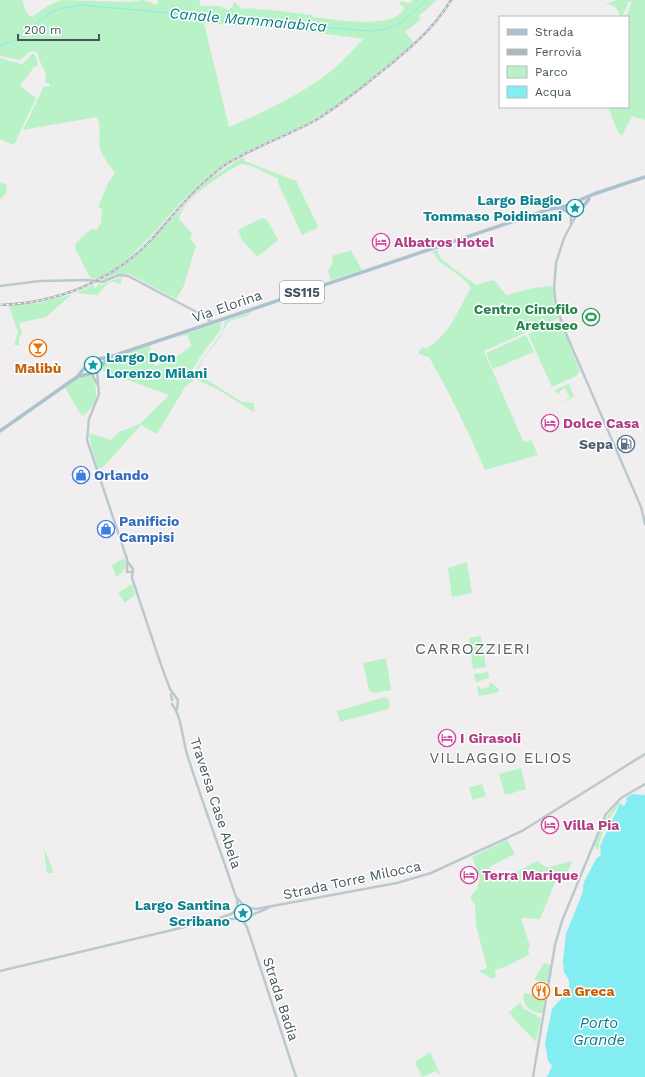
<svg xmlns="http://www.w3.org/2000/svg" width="645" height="1077" font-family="'Work Sans',sans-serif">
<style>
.green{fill:#b9f2c6;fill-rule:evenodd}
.water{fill:#83edf2}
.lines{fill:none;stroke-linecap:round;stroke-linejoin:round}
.stream{stroke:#83edf2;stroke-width:1}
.tertiary{stroke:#bbc9cf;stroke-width:2.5}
.primary{stroke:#acc3cf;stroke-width:3.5}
.rail-casing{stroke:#b0b5b9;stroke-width:2.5}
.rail{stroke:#fff;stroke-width:1;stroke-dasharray:3;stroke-linecap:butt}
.labels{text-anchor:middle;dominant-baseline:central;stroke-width:3;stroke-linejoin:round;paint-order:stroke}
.shield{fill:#fff;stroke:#7d898e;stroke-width:1}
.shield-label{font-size:13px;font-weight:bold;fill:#45565d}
.culture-label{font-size:14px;font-weight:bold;fill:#0d838f;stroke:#fff;text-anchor:end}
.hotel-label{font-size:14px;font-weight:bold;fill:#b23c85;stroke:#fff;text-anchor:start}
.street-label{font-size:14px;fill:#45565d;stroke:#fff}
.leisure-label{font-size:14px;font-weight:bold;fill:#27864d;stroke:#fff;text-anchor:end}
.food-label{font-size:14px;font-weight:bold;fill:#c56008;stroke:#fff}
.service-label{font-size:14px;font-weight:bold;fill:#4e5e75;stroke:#fff;text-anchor:end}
.shop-label{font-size:14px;font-weight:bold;fill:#366cbe;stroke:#fff;text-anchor:start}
.water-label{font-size:15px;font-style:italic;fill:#067c82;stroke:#fff}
.neighbourhood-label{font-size:15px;letter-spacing:1px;fill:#5a6064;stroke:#fff}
.quarter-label{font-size:16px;letter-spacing:1px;fill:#5a6064;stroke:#fff}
</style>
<rect width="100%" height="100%" fill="#f1eeef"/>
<g class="green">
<path d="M0,0H22L27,13L31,17L51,4L62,0L130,2L143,0L157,5L158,0H199L201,6H220L228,10L232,7L234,2L242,9L252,8L259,10L263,9L312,15L313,17C330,19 399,31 404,7L399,4L401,1L409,3L414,0H437L419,16L420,20L405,32L414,43C380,71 346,102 307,123C276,140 241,150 213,172C171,205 146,254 97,279L90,278L75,248L76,243L91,229L97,230L101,222L102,209L98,207L108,183L115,173C110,165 102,157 100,148C98,138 102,127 97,117L23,130L44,86L49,87L50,84L45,82C49,73 39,64 38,54L35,51L29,52L20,60L0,56ZM204,23L278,27L363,39C353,50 342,62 330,72C300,95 264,112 229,127Z"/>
<path d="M617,0H645V120L632,116L622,136L617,130L608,107H628V17H626L632,2L629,1L622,17H620C618,9 614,4 605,4Z"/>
<polygon points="33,53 36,57 38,66 34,67 20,86 36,98 14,145 0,139 0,58 22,64"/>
<path d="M243,157L245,161L296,181L318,226L317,228L302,235L279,185L278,179L252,166L241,164C224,172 182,200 179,219L192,234L190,239L196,246L183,288L176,299L129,274L116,275L114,273L115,275L99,281L126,264L149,244L209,179Z"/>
<polygon points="0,182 7,185 6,194 0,199"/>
<polygon points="262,218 267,220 278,240 257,257 242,240 238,230"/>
<polygon points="351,250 362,270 331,280 328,271 333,262 332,256"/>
<path d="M437,250L441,259L476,285L494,280L506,295L533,288L552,286L554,304L559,318L484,351L523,441L526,442L531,440L538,455L485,470C468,431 450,394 429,357L419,354L418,352L423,347L426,349C453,331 455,314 471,288C464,276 449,270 439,261C435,257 436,253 431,252Z"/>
<path d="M121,277V285C109,276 106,287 97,295L76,293L93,285L95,288L98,286L97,284L101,285Z"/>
<polygon points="71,295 46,317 19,323 22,334 19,338 19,345 14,345 18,332 9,306 38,303"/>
<path d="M253,311C245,320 236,316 227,323C221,341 205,353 198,370L205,373L204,378L242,402L254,403V412L217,389L195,379L185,387L157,434L141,425L107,463L100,469L97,467L91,445L89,433L111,440L119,432L140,424L169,395L103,371L102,366L117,356L150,346L151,349L149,351L155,366L170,361L166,354L169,353L171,358L178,356L191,346L188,335L174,338L221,322L220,331L204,351L189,375L195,379L194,373L197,368L223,331L225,321Z"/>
<polygon points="560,320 580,372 576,376 552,387 528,334"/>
<polygon points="526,335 534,352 493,369 486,353"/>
<path d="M91,375C100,390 97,407 82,416L65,388L79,377Z"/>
<polygon points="569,384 574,397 559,403 560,401 562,402 570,397 565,388 560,391 559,394 554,390"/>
<path d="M124,558C127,567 124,572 116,577L112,565Z"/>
<polygon points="467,562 472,593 452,597 448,568"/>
<polygon points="132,584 135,595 125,603 118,593"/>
<polygon points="481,636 486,667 473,669 469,638"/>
<polygon points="386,658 391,690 373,693 369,690 363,663"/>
<polygon points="488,672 489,678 476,682 474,674"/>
<polygon points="490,682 498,688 499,692 479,696 477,687 479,686 480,689 489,687"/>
<polygon points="385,697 388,699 390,706 388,709 340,722 337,711"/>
<polygon points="521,768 526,789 505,795 499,774"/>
<polygon points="482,784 486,796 473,800 469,788"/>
<path d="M619,802L621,804C610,813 600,836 598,850L594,846C600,830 606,815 619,802Z"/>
<polygon points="507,840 515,854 489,867 498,882 537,861 544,866 549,867 572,861 564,881 556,880 540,919 521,918 530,946 528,948 529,955 507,966 495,970 496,976 493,979 479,971 487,968 476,925 475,905 470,897 477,889 480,878 472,857"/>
<polygon points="44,848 54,873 47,873"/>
<polygon points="544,963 551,965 548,982 534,980"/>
<path d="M524,993L545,997L542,1013C531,1013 521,1005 524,993Z"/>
<polygon points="520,1003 523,1008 541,1018 536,1042 512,1017 511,1014 508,1013"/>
<polygon points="430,1052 440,1074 438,1074 436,1071 422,1077 415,1062"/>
</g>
<polygon class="water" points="633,794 645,795 645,1077 547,1077 552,1066 548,1061 545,1043 552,1009 561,999 563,992 566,992 568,996 570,995 569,980 564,972 563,961 566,934 582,894 584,882 596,859 601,855 600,846 620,804 624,806 627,801 626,798"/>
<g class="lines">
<path class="stream" d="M0,46L15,40L48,14L62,8L81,5L368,31C397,30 406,20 426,0"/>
<g class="tertiary">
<polyline points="578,212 564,238 556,263 554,289 556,306 567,336 641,507 645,524"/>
<polyline points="571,225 571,212"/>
<polyline points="0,286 40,281 89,280 102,282 119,275 128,276 206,317 212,323"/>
<polyline points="97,371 99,394 89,419 87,440 127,559 127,568"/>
<polyline points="91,372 97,384"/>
<polyline points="127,561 133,569 132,578 160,662 170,689 178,700 177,710"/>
<polyline points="127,567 127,572 133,572"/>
<polyline points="171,694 172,700"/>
<path d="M172,704C182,718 182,737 187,754C202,802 220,849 236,897L245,907L256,909L397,883L431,873L522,831L645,754"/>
<polyline points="237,899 238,910"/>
<polyline points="241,918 247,927 296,1077"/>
<polyline points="218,920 245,918 268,908"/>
<polyline points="0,971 214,920 231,914 240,908 245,907"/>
<polyline points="533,1077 555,945 562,921 606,814 621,798 645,784"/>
</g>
<g class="primary">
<polyline points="559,209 578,213 589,199"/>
<polyline points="80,376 96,372 108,358"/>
<polyline points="0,431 77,377 91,360 110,357 547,210 566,206 594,194 645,177"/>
</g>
<defs>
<path id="rail" d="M0,305C57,303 111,282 151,240C175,214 196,185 225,165C253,147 285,137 314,121C333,110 349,97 366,84C397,59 430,35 451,0"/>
</defs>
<use href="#rail" class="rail-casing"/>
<use href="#rail" class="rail"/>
</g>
<defs>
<symbol id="sight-ring" viewBox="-11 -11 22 22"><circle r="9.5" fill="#fff" stroke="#0f9aa8" stroke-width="1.5"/><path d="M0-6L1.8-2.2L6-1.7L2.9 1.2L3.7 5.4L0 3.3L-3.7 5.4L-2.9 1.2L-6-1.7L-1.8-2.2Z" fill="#0f9aa8"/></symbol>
<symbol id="hotel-ring" viewBox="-11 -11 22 22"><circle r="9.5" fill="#fff" stroke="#d1479c" stroke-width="1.5"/><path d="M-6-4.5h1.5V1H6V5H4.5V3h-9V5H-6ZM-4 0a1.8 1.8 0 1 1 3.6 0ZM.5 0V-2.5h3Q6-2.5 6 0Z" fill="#d1479c"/></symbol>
<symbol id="stadium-ring" viewBox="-11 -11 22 22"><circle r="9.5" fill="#fff" stroke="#2e9e5b" stroke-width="1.5"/><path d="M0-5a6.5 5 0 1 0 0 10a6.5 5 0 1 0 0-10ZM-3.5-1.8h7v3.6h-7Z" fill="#2e9e5b"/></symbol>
<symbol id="bar-ring" viewBox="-11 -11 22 22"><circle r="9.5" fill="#fff" stroke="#e8710a" stroke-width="1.5"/><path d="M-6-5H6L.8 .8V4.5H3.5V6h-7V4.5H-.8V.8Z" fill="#e8710a"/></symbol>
<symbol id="fuel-ring" viewBox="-11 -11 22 22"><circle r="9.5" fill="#fff" stroke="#5c6f8a" stroke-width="1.5"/><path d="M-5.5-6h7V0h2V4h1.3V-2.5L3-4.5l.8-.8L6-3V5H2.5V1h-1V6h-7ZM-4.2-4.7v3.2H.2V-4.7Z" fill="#5c6f8a"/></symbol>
<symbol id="shop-ring" viewBox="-11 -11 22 22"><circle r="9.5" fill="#fff" stroke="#3f7fe0" stroke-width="1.5"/><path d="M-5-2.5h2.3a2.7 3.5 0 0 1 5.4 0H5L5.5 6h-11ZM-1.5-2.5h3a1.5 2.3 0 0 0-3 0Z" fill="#3f7fe0"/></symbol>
<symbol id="restaurant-ring" viewBox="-11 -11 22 22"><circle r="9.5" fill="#fff" stroke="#e8710a" stroke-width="1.5"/><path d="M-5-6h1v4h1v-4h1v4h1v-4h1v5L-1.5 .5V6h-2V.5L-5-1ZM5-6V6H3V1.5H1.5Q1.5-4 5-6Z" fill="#e8710a"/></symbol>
</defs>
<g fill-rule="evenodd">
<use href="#sight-ring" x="565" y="198" width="20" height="20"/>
<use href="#hotel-ring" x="371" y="232" width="20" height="20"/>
<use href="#stadium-ring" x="581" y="307" width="20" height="20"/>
<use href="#bar-ring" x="28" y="338" width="20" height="20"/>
<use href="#sight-ring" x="83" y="355" width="20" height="20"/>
<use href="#hotel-ring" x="540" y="413" width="20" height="20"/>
<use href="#fuel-ring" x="616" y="434" width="20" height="20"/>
<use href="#shop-ring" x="71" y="465" width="20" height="20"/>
<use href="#shop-ring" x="96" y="519" width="20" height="20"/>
<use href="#hotel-ring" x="437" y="728" width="20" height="20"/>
<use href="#hotel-ring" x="540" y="815" width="20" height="20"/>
<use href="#hotel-ring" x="459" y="865" width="20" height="20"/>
<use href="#sight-ring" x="233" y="903" width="20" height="20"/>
<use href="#restaurant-ring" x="531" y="981" width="20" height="20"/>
</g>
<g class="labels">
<rect class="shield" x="280" y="281" width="44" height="22" rx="3"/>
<g class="shield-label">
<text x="302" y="292">SS115</text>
</g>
<g class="culture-label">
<text x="562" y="200">Largo Biagio<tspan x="562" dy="16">Tommaso Poidimani</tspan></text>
<text x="106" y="357" text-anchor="start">Largo Don<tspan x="106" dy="16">Lorenzo Milani</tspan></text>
<text x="230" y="905">Largo Santina<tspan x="230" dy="16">Scribano</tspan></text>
</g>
<g class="hotel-label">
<text x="394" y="242">Albatros Hotel</text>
<text x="563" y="423">Dolce Casa</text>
<text x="460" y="738">I Girasoli</text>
<text x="563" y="825">Villa Pia</text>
<text x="482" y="875">Terra Marique</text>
</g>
<g class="street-label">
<text transform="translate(227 306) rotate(-19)">Via Elorina</text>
<text transform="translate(216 803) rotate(72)">Traversa Case Abela</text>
<text transform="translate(352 880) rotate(-12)">Strada Torre Milocca</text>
<text transform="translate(281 999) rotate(72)">Strada Badia</text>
</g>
<g class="leisure-label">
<text x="578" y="309">Centro Cinofilo<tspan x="578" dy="16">Aretuseo</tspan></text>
</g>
<g class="food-label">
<text x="38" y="368">Malibù</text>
<text x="554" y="991" text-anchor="start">La Greca</text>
</g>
<g class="service-label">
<text x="613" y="444">Sepa</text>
</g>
<g class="shop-label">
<text x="94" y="475">Orlando</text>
<text x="119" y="521">Panificio<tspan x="119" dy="16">Campisi</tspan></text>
</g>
<g class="water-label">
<text transform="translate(248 20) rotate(5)">Canale Mammaiabica</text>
<text x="599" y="1023">Porto<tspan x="599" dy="17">Grande</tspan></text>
</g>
<g class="neighbourhood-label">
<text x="501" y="758">VILLAGGIO ELIOS</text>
</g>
<g class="quarter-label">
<text x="473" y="648">CARROZZIERI</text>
</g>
</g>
<rect x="499" y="16" width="130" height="92" fill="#ffffff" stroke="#b5bbbe"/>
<rect x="507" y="29" width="20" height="6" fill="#acc3cf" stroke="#b5bbbe"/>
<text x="535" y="36" font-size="12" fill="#45565d">Strada</text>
<rect x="507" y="49" width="20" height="6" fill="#b0b5b9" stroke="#b5bbbe"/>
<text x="535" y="56" font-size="12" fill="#45565d">Ferrovia</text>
<rect x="507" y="66" width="20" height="12" fill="#b9f2c6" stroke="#b5bbbe"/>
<text x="535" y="76" font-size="12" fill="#45565d">Parco</text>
<rect x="507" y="86" width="20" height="12" fill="#83edf2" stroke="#b5bbbe"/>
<text x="535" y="96" font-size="12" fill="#45565d">Acqua</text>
<path d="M18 34v6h81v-6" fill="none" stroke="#45565d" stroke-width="2"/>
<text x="24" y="34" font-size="12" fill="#45565d" stroke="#ffffff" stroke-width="3" paint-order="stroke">200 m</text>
</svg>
